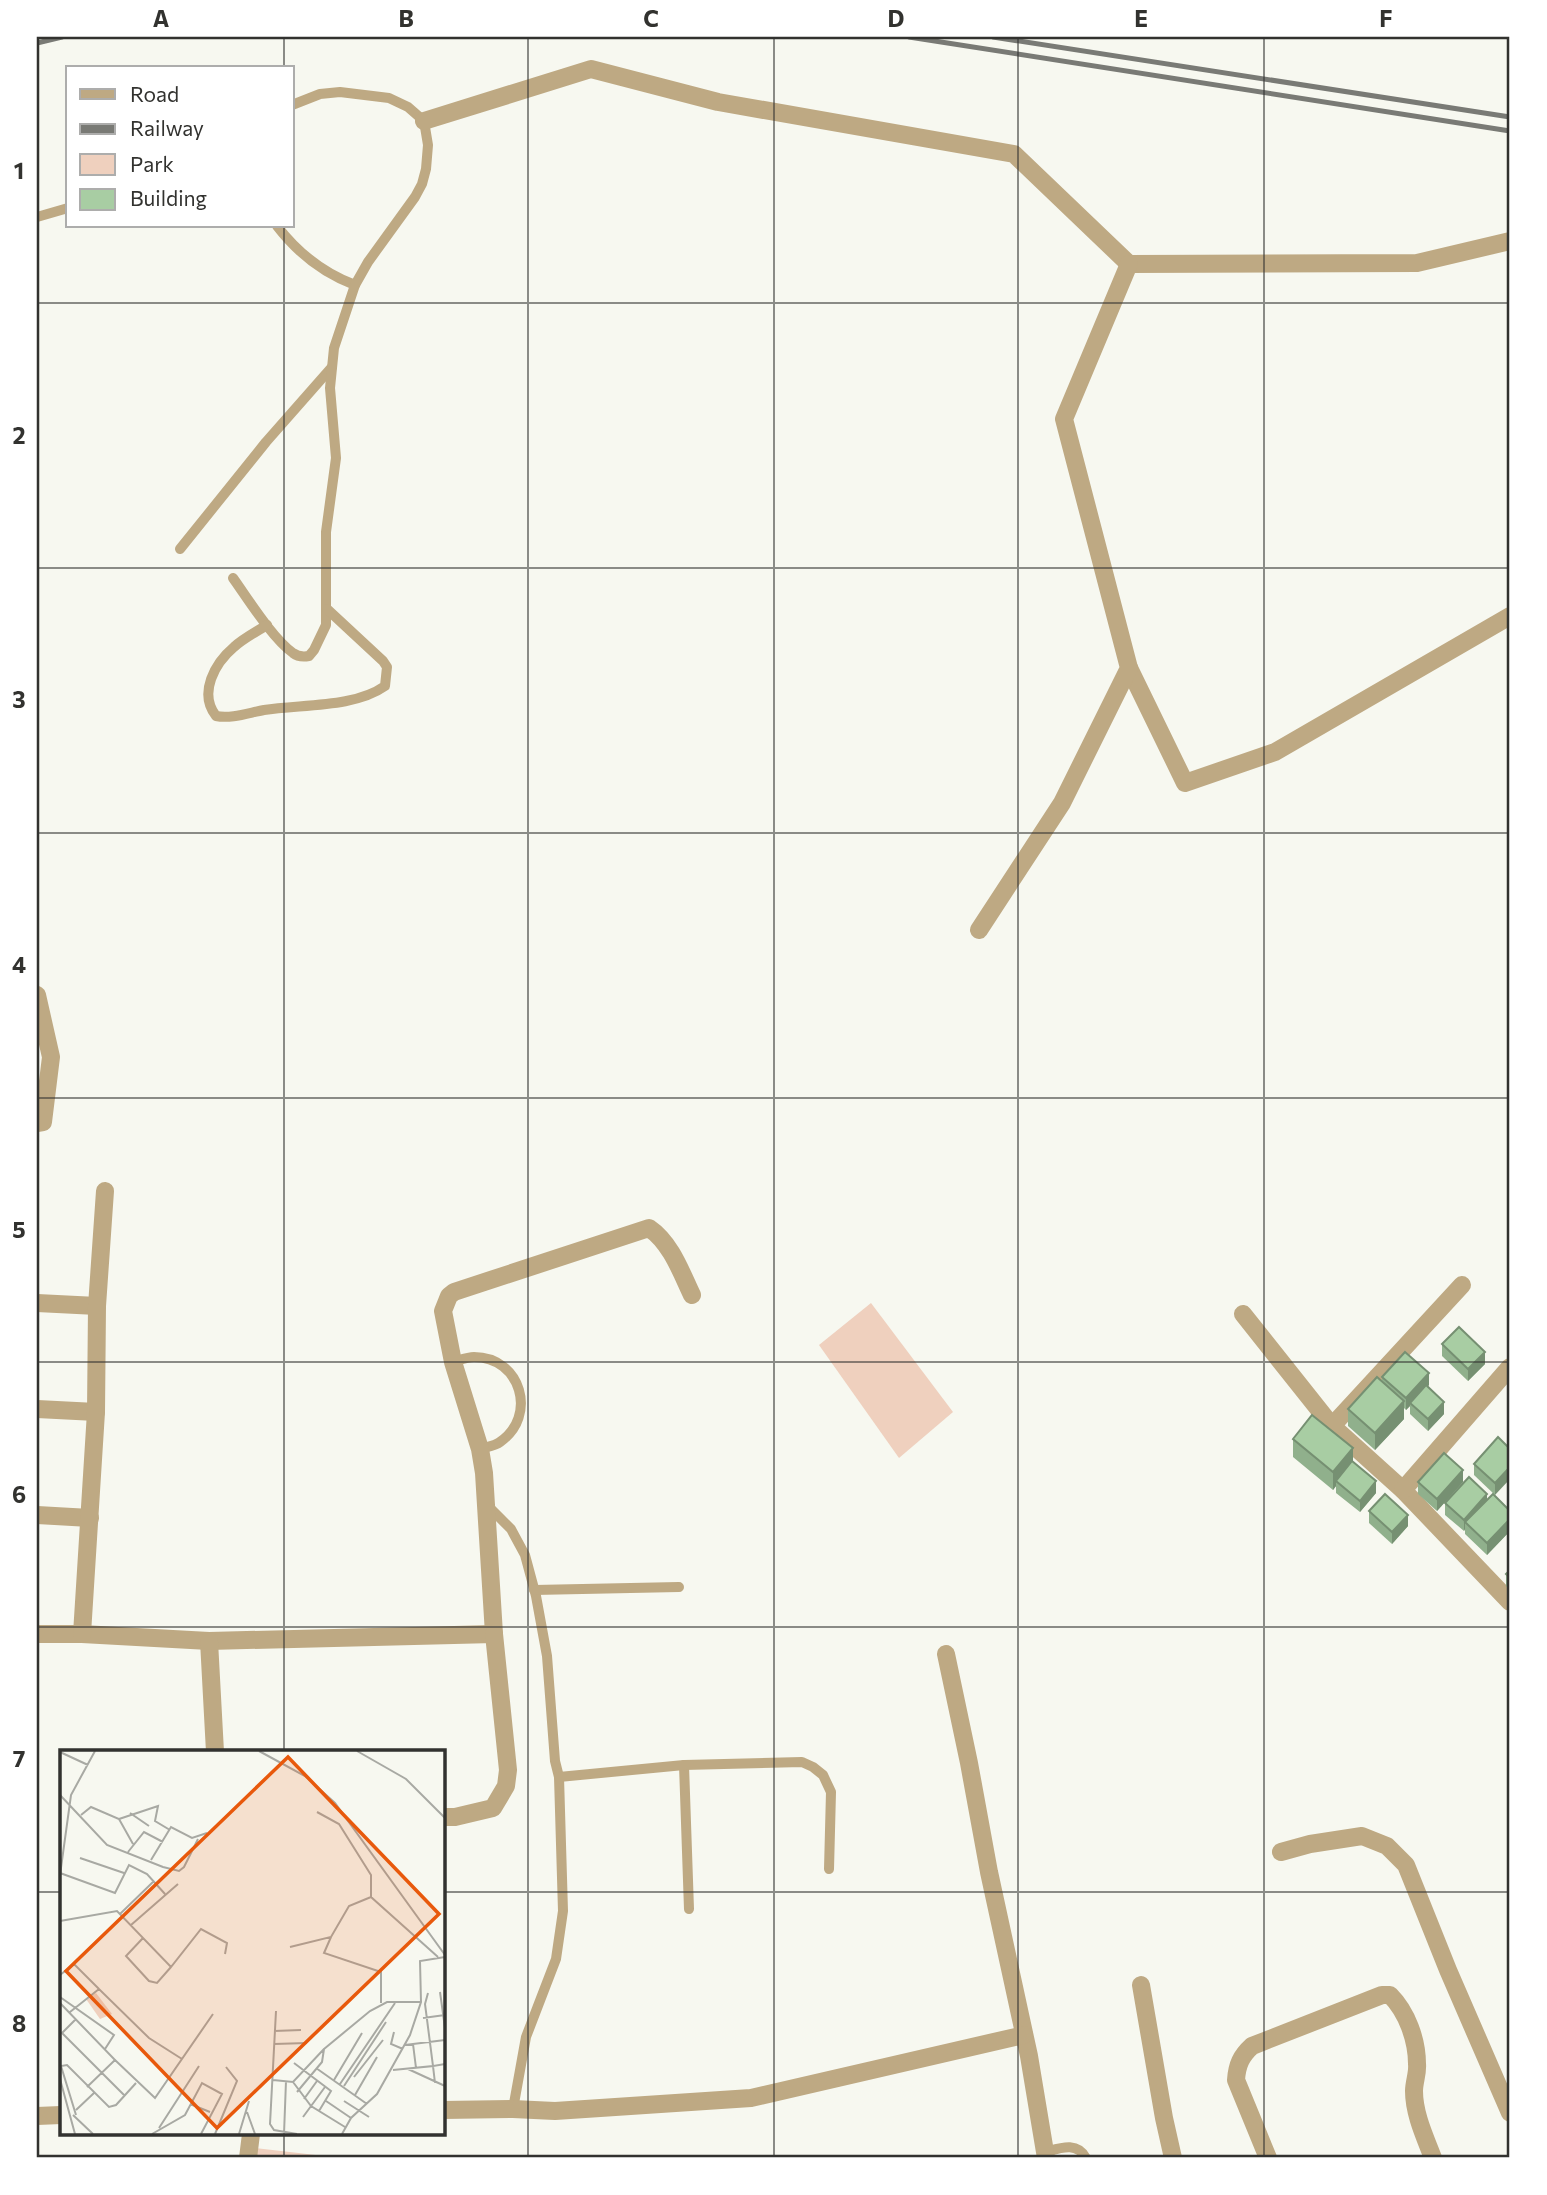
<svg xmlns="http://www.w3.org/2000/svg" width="1547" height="2195" font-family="Commissioner,sans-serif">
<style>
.green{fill:#efd0be}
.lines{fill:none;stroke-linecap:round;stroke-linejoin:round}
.service{stroke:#bea983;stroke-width:10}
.minor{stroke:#bea983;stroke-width:18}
.rail{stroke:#797a75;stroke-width:5}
.wall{fill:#90b08c}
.shaded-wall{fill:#769072}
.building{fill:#a8cda3;stroke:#769072;stroke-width:2}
.grid{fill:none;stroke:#32322f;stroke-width:2;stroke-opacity:0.55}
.inset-road{fill:none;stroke:#a8a9a3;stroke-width:2}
.view{fill:#e8590c;fill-opacity:0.15;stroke:#e8590c;stroke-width:3.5}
.inset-edge{fill:none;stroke:#32322f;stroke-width:3.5}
.neatline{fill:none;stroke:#32322f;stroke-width:2.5}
.grid-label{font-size:23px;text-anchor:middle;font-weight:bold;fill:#32322f}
</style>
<rect width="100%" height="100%" fill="#f7f8f0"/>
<g class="green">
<polygon points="871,1303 953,1412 899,1458 819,1345"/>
<polygon points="255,2148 342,2158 253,2158"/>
</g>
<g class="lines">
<g class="service">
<polyline points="37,217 68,208"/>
<path d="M277,226C297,252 323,273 355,285"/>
<polyline points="180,549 266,442 332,367"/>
<path d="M233,578C248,599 273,639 293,653C298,657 303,657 309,656L314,650L326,625V532L336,458L330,388L334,348L355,285L368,262L415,197L422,184L426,169L428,145L424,121L408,107L389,98L340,92L320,94L292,105"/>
<path d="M267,625C256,632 244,638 234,647C215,663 198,693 216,716C231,719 248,713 264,710C301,704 354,708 385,686L387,667L383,661L327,609"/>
<path d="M453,1362C460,1360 468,1357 474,1357C521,1357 538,1416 500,1442C495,1446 486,1447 480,1449"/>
<polyline points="487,1505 511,1529 525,1555 536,1596 547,1656 555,1761 559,1777 563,1911 556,1959 526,2037 513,2109"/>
<polyline points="534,1590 679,1587"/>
<polyline points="684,1765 689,1909"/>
<polyline points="559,1777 684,1765 802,1762 813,1767 823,1775 831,1792 829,1869"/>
<path d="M1045,2152C1060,2148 1077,2141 1086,2158"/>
</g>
<g class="minor">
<polyline points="424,121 591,69 718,102 1014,154 1129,264 1417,263 1510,241"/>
<polyline points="1129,668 1185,783 1275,752 1510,616"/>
<polyline points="979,930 1062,803 1129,668 1064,419 1129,264"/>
<polyline points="37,995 51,1057 43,1122 37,1123"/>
<polyline points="37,1303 97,1306"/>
<polyline points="1243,1314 1332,1426 1403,1490 1510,1602"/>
<polyline points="37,1409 96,1412"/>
<polyline points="1332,1426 1462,1285"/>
<polyline points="1403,1490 1510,1367"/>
<polyline points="37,1515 90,1518"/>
<path d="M37,1634H82L209,1641L494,1634L484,1473L480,1449L453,1362L443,1311L449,1296L454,1292L649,1228C671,1243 681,1272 692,1295"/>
<polyline points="82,1634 96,1412 97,1306 105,1191"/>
<polyline points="209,1641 215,1752"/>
<polyline points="946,1654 969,1763 989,1872 1029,2056 1046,2158"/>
<polyline points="443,1817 455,1817 493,1808 506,1786 508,1770 494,1634"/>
<polyline points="1281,1852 1310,1844 1362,1836 1387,1846 1406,1865 1448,1970 1510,2113"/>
<polyline points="1141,1985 1164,2118 1173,2158"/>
<polyline points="443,2110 513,2109 555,2111 751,2098 1024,2035"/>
<polyline points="37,2116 61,2115"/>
<polyline points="248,2158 251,2134"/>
<path d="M1268,2158L1236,2080C1237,2065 1241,2056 1252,2046L1382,1995H1390C1407,2012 1417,2040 1417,2064C1418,2073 1414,2082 1414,2091C1414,2114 1425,2137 1433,2158"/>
</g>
<g class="rail">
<polyline points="909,37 1510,131"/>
<polyline points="993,37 1510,117"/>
<polyline points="37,43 62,37"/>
</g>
</g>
<g class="wall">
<polygon points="1442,1344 1485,1364 1468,1381 1442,1356"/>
<polygon points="1382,1377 1429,1385 1428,1386 1444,1414 1428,1431 1410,1414 1410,1406 1406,1410 1404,1408 1404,1419 1375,1450 1348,1426 1348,1409 1382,1382"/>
<polygon points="1498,1437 1495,1495 1474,1475 1474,1464"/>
<polygon points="1293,1439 1353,1462 1376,1493 1360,1512 1336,1493 1336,1486 1333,1490 1293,1457"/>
<polygon points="1418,1482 1463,1482 1437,1511 1418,1494"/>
<polygon points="1487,1500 1510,1511 1510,1531 1487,1555 1465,1534 1465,1529 1464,1531 1445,1515 1445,1503"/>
<polygon points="1369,1511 1408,1526 1392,1544 1369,1523"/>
<polygon points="1510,1570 1510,1590 1506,1586 1506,1574"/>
</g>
<g class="shaded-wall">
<polygon points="1485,1352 1485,1364 1468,1381 1468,1369"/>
<polygon points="1429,1373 1429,1385 1412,1404 1410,1403 1410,1406 1406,1410 1406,1398"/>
<polygon points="1404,1401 1404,1419 1375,1450 1375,1433"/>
<polygon points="1444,1402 1444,1414 1428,1431 1428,1419"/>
<polygon points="1353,1448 1353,1465 1336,1481 1336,1486 1333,1490 1333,1472"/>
<polygon points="1510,1467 1510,1479 1495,1495 1495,1483"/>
<polygon points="1463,1470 1463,1482 1437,1511 1437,1499"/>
<polygon points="1376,1481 1376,1493 1360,1512 1360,1501"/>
<polygon points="1487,1494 1487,1506 1465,1522 1465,1529 1464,1531 1464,1520"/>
<polygon points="1408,1515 1408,1526 1392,1544 1392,1532"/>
<polygon points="1510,1519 1510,1531 1487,1555 1487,1543"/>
</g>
<g class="building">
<polygon points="1459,1327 1485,1352 1468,1369 1442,1344"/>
<polygon points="1405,1352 1429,1373 1406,1398 1382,1377"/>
<polygon points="1377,1377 1404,1401 1375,1433 1348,1409"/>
<polygon points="1426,1385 1444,1402 1428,1419 1410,1403"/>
<polygon points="1312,1415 1353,1448 1333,1472 1293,1439"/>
<polygon points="1498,1437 1510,1449 1510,1467 1495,1483 1474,1464"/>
<polygon points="1444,1453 1463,1470 1437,1499 1418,1482"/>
<polygon points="1352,1461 1376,1481 1360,1501 1336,1481"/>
<polygon points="1469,1477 1487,1494 1464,1520 1445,1503"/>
<polygon points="1385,1494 1408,1515 1392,1532 1369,1511"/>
<polygon points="1493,1494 1510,1511 1510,1519 1487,1543 1465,1522"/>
<polygon points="1510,1570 1510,1578 1506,1574"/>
</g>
<path class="grid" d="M284,37V68M528,37V2158M774,37V2158M1018,37V2158M1264,37V2158M284,226V1752M37,303H1510M37,568H1510M37,833H1510M37,1098H1510M37,1362H1510M37,1627H1510M37,1892H61M443,1892H1510M284,2134V2158"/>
<g transform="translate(60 1750)">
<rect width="385" height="385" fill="#f7f8f0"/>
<path d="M36,243L52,264L40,269L26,249Z" fill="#efd0be"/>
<path class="inset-road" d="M199,1L245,26L275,53L385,205M297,1L346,29L385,68M0,2L28,15M0,45L47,95L103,117L119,121L124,117L138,89M257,62L279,74L311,125V147L378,207M70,63L89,76M21,65L31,57L59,69L73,94M59,69L98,56L95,71L110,80M68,102L84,82L103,92M20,108L64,123M91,110L111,77L132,88L147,83M0,123L55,143L69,115L87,124L105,144M0,125L11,45L35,1M60,164L94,131M0,171L57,161L111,217L141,179L167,193L165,204M71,175L118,134M271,187L264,203L321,222V253M83,188L66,206L89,231L97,233L111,217M230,197L271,187L289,156L311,147M0,225L14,214L39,239M380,242L385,278M0,247L54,285L45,299M0,253L55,310L27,337M216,261L210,374L214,380L237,384M10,262L39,239L89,288L122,309M363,268L385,265M16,269L2,283L65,346M214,281L241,280M334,282L331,294L343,299M214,294L247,293M353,294L356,318M345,295L385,290M55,310L95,348L153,264M234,313L271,341L259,361M256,318L307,354M348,319L385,336M333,320L373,316L365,254L368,243M294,327L323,290M0,329L15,384M213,330L233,332L264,299M274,330L302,283M233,332L251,356L285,377M375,333L373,316L385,314M280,334L335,253M284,336L326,272M237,342L262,312L264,299L310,261L327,252H361M295,345L317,307M244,349L257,331M266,351L291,368M284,351L309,367M130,354L150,362M16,360L34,343M187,362L195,384M13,365L33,384M16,365L1,316L7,315L49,357L56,355L76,333M243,367L265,337M99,378L139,316M92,384L125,365L142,333L162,344L141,384M155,384L177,331L166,317M179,384L189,351M224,384L226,331M282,384L291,368L317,344L350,285L361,252L360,211L385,207"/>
<path class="view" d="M228,7L379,164L157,378L6,221Z"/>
<rect width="385" height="385" class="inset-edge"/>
</g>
<rect width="1547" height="2195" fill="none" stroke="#ffffff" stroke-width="77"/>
<rect x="66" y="66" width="228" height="161" fill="#ffffff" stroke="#adadac" stroke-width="2"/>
<rect x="80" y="89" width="35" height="10" fill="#bea983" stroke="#adadac" stroke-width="2"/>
<text x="130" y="102" font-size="21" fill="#32322f">Road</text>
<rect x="80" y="124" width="35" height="10" fill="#797a75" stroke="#adadac" stroke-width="2"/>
<text x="130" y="136" font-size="21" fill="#32322f">Railway</text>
<rect x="80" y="154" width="35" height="21" fill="#efd0be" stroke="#adadac" stroke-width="2"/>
<text x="130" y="172" font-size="21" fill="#32322f">Park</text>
<rect x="80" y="189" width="35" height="21" fill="#a8cda3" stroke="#adadac" stroke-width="2"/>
<text x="130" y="206" font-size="21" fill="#32322f">Building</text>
<rect x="38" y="38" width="1470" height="2118" class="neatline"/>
<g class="grid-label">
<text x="161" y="27">A</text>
<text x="406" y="27">B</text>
<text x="651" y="27">C</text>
<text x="896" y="27">D</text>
<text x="1141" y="27">E</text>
<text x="1386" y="27">F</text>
<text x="19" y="179">1</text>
<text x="19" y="444">2</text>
<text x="19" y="708">3</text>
<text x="19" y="973">4</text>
<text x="19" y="1238">5</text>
<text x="19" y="1503">6</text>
<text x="19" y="1767">7</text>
<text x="19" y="2032">8</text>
</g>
</svg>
